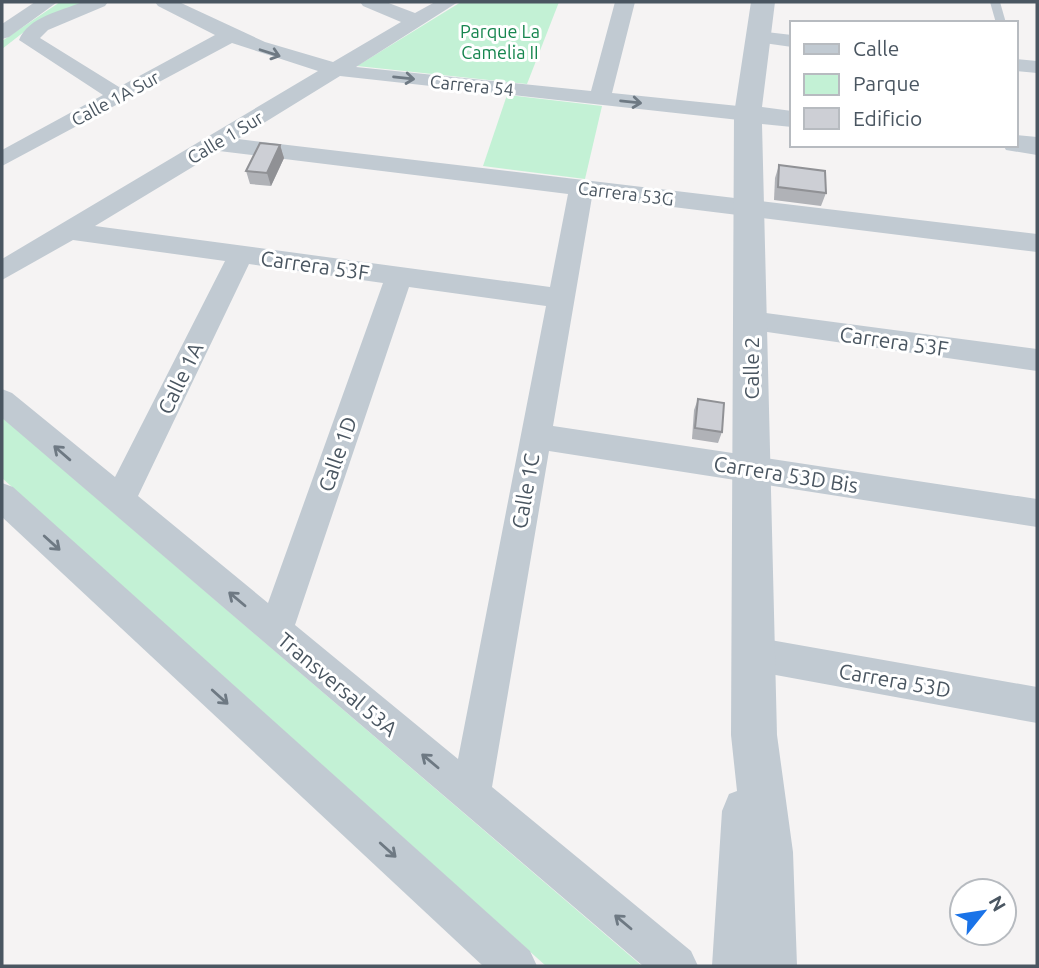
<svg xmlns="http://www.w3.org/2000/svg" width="1039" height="968" font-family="Ubuntu,sans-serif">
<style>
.green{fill:#c3f1d5}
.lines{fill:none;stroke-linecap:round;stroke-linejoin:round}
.service{fill:#c1cad2;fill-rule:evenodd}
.minor{fill:#c1cad2;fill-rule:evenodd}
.tertiary{fill:#c1cad2;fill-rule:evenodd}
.wall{fill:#b0b2b7}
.shaded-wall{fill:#909195}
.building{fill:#cdcfd5;stroke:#909195;stroke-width:2}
.oneway{stroke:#6e7983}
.labels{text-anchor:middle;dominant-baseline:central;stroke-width:6;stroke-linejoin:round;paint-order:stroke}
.far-park-label{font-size:18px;fill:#17864f;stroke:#fff}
.far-street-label{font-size:18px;fill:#4a5661;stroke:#fff}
.street-label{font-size:21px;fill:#4a5661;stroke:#fff}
</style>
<rect width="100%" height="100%" fill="#f5f3f3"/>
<g class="green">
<polygon points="60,2 85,2 29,28 2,49 2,41"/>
<polygon points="461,2 559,2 527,84 357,66"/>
<polygon points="507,95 602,106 585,179 483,166"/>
<polygon points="2,417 642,966 546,966 2,478"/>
</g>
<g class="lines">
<polygon class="service" points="990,2 1000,2 1006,23 996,23"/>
<g class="minor">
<polygon points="35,2 56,3 9,37 2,39 2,24"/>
<path d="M82,2H108L105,6L48,30L40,38L119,87L215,35L158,6L155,2H179L265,42L333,62L401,22L363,6L360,2H386L415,13L435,2H458L356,67L591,91L615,2H635L612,93L748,107L756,109L759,114L756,119L748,121L340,76L238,139L1037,234V252L592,197L553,426L1037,499V527L549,451L492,787L691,951L698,966H643L2,418V389L12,393L115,477L225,261L73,240L2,280V259L318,71L232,43L2,166V150L103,95L19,40C28,17 61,11 82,2ZM219,151L568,194L550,287L95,226ZM249,264L383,283L268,603L138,496ZM409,287L546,306L458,759L295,625Z"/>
<polygon points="757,31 792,35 792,47 750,41 747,37 750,33"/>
<polygon points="1016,59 1037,61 1037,73 1016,71"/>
<polygon points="750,311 1037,349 1037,371 740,328 736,321 740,314"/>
<polygon points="2,483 13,487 530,951 537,966 483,966 2,517"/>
<polygon points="754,637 1037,687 1037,723 754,671 741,666 736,654 741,642"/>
</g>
<g class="tertiary">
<polygon points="751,2 775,2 762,107 792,111 792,127 762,124 777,735 793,852 797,966 712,966 722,811 729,794 737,791 731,735 734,114"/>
<polygon points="1016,135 1037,137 1037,155 1006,150 1003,145 1016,145"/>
</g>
</g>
<g class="wall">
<polygon points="280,145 284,158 271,186 250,184 246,171"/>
<polygon points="779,165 826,193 821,206 774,200 775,178"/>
<polygon points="698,399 722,432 718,443 692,439 694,410"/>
</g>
<polygon class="shaded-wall" points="280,145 284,158 271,186 267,173"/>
<g class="building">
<polygon points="260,143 280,145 267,173 246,171"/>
<polygon points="779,165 825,171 826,193 778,187"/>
<polygon points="698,399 724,403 722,432 695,428"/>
</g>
<defs><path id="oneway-shaft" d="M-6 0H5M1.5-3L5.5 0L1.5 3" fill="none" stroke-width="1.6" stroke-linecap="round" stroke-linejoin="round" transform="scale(1.75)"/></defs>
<g class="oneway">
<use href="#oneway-shaft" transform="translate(270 53) rotate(18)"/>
<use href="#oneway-shaft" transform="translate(404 78) rotate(6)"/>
<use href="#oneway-shaft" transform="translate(631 102) rotate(6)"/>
<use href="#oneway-shaft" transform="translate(62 453) rotate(-139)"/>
<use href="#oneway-shaft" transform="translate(52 543) rotate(42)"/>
<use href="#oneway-shaft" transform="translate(237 599) rotate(-140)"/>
<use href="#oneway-shaft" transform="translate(220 697) rotate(42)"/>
<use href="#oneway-shaft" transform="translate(430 761) rotate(-140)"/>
<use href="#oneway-shaft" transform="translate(388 850) rotate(42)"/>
<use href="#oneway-shaft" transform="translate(623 922) rotate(-140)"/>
</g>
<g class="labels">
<g class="far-park-label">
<text x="500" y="31">Parque La<tspan x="500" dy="21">Camelia II</tspan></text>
</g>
<g class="far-street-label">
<text transform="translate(472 85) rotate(6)">Carrera 54</text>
<text transform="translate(115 98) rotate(-28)">Calle 1A Sur</text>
<text transform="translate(225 137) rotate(-31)">Calle 1 Sur</text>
<text transform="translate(626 193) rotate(7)">Carrera 53G</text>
</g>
<g class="street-label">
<text transform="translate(315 265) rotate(8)">Carrera 53F</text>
<text transform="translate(894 341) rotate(8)">Carrera 53F</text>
<text transform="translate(751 368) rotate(-90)">Calle 2</text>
<text transform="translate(180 378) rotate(-64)">Calle 1A</text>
<text transform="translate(337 454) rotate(-71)">Calle 1D</text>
<text transform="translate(786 474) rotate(9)">Carrera 53D Bis</text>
<text transform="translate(525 491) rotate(-80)">Calle 1C</text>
<text transform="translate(895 680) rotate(10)">Carrera 53D</text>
<text transform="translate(338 684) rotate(40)">Transversal 53A</text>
</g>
</g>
<rect width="1039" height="968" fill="none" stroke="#4a5661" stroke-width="7"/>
<rect x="790" y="21" width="228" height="126" fill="#ffffff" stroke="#b7bbc0" stroke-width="2"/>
<rect x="804" y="44" width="35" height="10" fill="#c1cad2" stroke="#b7bbc0" stroke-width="2"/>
<text x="853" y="56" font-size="21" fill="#4a5661">Calle</text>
<rect x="804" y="74" width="35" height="21" fill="#c3f1d5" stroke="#b7bbc0" stroke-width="2"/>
<text x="853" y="91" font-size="21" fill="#4a5661">Parque</text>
<rect x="804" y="108" width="35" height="21" fill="#cdcfd5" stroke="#b7bbc0" stroke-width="2"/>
<text x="853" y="126" font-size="21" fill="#4a5661">Edificio</text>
<g transform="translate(983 912) rotate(60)"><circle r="33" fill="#ffffff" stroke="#b7bbc0" stroke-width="2"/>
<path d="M0-5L12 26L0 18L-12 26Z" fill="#1a73e8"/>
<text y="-10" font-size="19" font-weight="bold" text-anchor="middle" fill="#4a5661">N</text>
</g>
</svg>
